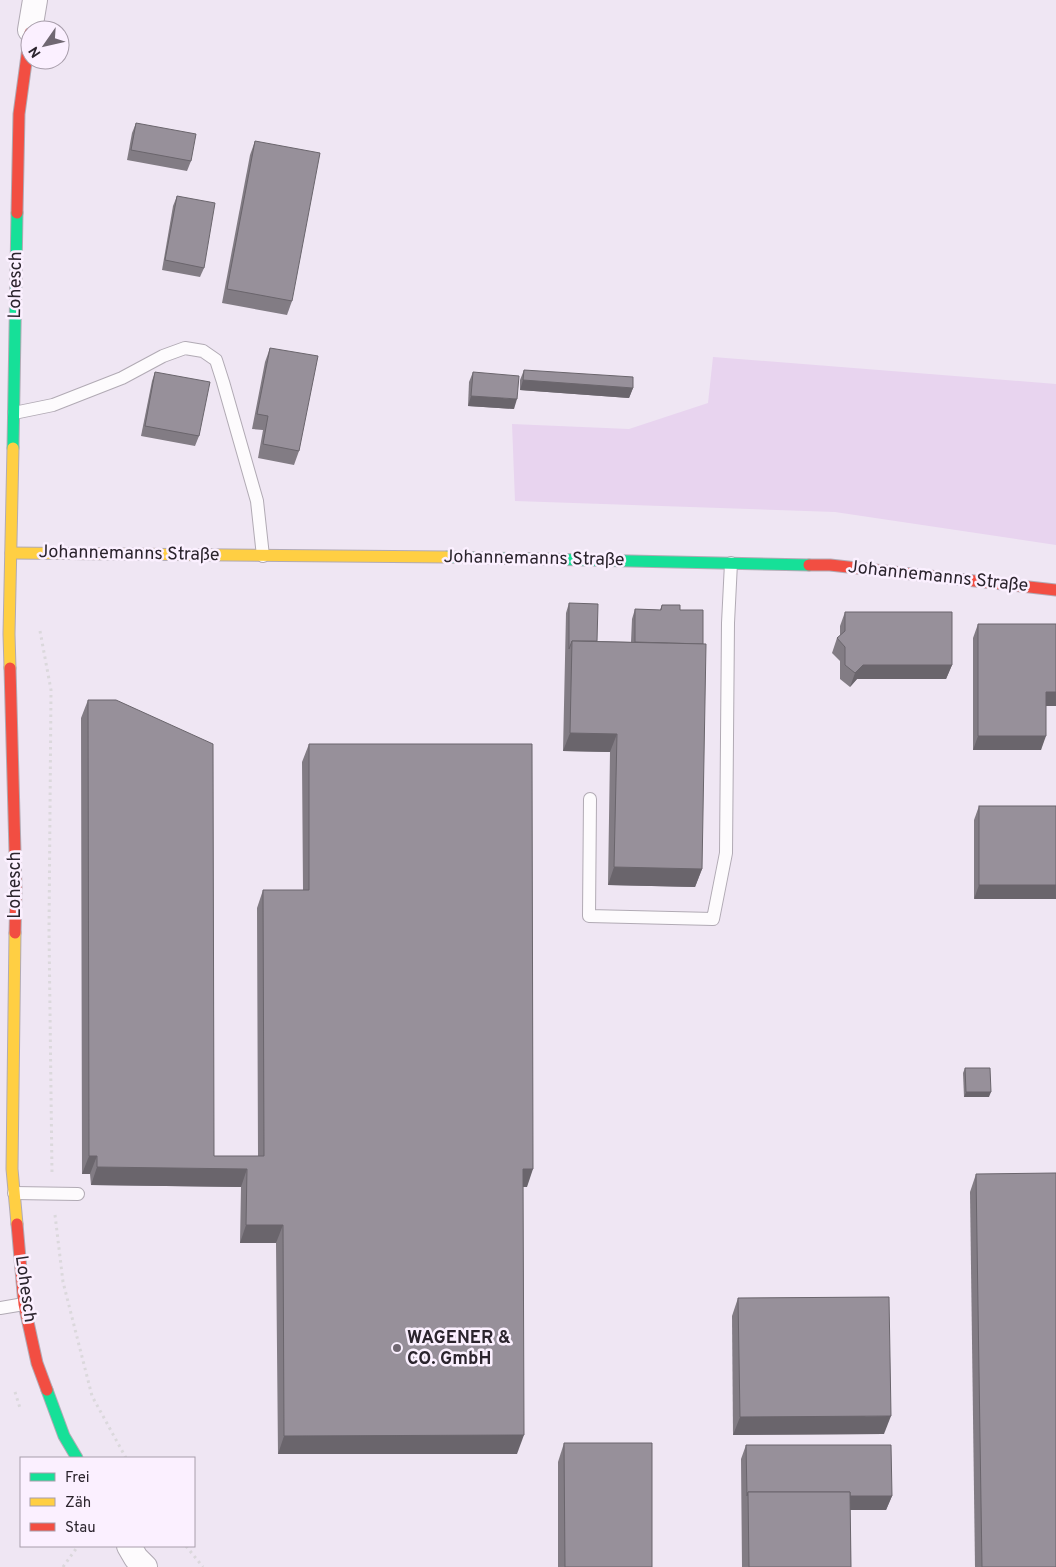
<svg xmlns="http://www.w3.org/2000/svg" width="1056" height="1567" font-family="Overpass,sans-serif">
<style>
.green{fill:#e8d4ef}
.lines{fill:none;stroke-linecap:round;stroke-linejoin:round}
.lane-casing{stroke:#b1aab4;stroke-width:14}
.street-casing{stroke:#b1aab4;stroke-width:26}
.fast-casing{stroke:#b1aab4;stroke-width:13}
.slow-casing{stroke:#b1aab4;stroke-width:13}
.jam-casing{stroke:#b1aab4;stroke-width:13}
.path{stroke:#dbd8dc;stroke-width:3;stroke-dasharray:2.5 4;stroke-linecap:butt}
.lane{stroke:#fdfbfd;stroke-width:12}
.street{stroke:#fdfbfd;stroke-width:24}
.fast{stroke:#16e098;stroke-width:11}
.slow{stroke:#ffcf43;stroke-width:11}
.jam{stroke:#f24e42;stroke-width:11}
.wall{fill:#827c84}
.shaded-wall{fill:#6a656c}
.building{fill:#97909a;stroke:#6a656c}
.poi-dot{fill:#706872;stroke:#fbf0ff;stroke-width:2}
.labels{text-anchor:middle;dominant-baseline:central;stroke-width:5;stroke-linejoin:round;paint-order:stroke}
.street-label{font-size:18px;fill:#2b242d;stroke:#fbf0ff}
.poi-label{font-size:18px;font-weight:bold;fill:#2b242d;stroke:#fbf0ff;text-anchor:start}
</style>
<rect width="100%" height="100%" fill="#efe6f3"/>
<polygon class="green" points="713,357 1056,384 1056,545 835,512 515,501 512,424 629,429 708,403"/>
<g class="lines">
<defs>
<g id="lane">
<polyline points="14,413 53,405 122,378 163,356 185,348 203,351 216,360 223,382 257,501 263,556"/>
<polyline points="590,799 589,916 713,919 726,853 728,623 731,563"/>
<polyline points="14,1193 78,1194"/>
<polyline points="0,1308 24,1304"/>
</g>
<g id="street">
<polyline points="30,30 35,0"/>
<polyline points="129,1546 136,1558 145,1567"/>
</g>
<g id="fast">
<polyline points="13,448 17,213"/>
<polyline points="447,557 809,565"/>
<polyline points="47,1390 64,1436 77,1458"/>
</g>
<g id="slow">
<polyline points="11,553 447,557"/>
<polyline points="10,668 9,634 13,448"/>
<polyline points="15,933 12,1169 17,1224"/>
</g>
<g id="jam">
<polyline points="17,213 19,114 30,33"/>
<polyline points="809,565 830,565 1056,590"/>
<polyline points="10,668 16,889 15,933"/>
<polyline points="17,1224 24,1304 37,1363 47,1390"/>
</g>
</defs>
<use href="#lane" class="lane-casing"/>
<use href="#street" class="street-casing"/>
<use href="#fast" class="fast-casing"/>
<use href="#slow" class="slow-casing"/>
<use href="#jam" class="jam-casing"/>
<g class="path">
<polyline points="40,631 51,690 49,931 52,1174"/>
<polyline points="55,1215 63,1282 92,1396 126,1458"/>
<polyline points="15,1392 20,1408"/>
<polyline points="186,1546 203,1567"/>
<polyline points="63,1567 78,1546"/>
</g>
<use href="#lane" class="lane"/>
<use href="#street" class="street"/>
<use href="#fast" class="fast"/>
<use href="#slow" class="slow"/>
<use href="#jam" class="jam"/>
</g>
<g class="wall">
<polygon points="136,123 191,161 187,171 127,160 132,133"/>
<polygon points="255,141 292,301 287,315 222,303 250,155"/>
<polygon points="177,196 204,268 200,277 162,270 173,206"/>
<polygon points="270,348 299,451 294,465 258,458 263,430 252,429 265,362"/>
<polygon points="524,370 633,388 629,398 520,390 520,380"/>
<polygon points="155,372 199,436 195,446 141,436 152,381"/>
<polygon points="473,372 514,409 468,406 469,382"/>
<polygon points="569,603 597,641 631,642 632,619 635,609 660,610 662,605 702,869 695,887 608,885 610,752 563,751 566,613"/>
<polygon points="845,612 952,665 946,679 857,679 850,687 840,679 840,661 832,653 837,638 840,636 840,626"/>
<polygon points="978,624 1056,624 1056,706 1046,706 1041,750 973,750 973,638"/>
<polygon points="88,700 214,1156 258,1156 257,908 263,890 303,890 302,762 309,744 527,1187 523,1187 517,1454 278,1454 276,1243 240,1243 241,1187 91,1185 90,1174 82,1174 81,718"/>
<polygon points="979,806 1056,806 974,899 974,820"/>
<polygon points="965,1068 989,1097 964,1097 963,1073"/>
<polygon points="976,1174 1056,1567 975,1567 970,1192"/>
<polygon points="738,1298 884,1434 733,1435 732,1316"/>
<polygon points="564,1443 652,1567 558,1567 558,1462"/>
<polygon points="746,1445 892,1496 886,1510 850,1510 851,1567 742,1567 741,1459"/>
</g>
<g class="shaded-wall">
<polygon points="523,380 633,388 629,398 520,390"/>
<polygon points="471,396 517,399 514,409 468,406"/>
<polygon points="863,665 952,665 946,679 857,679 850,687 855,673"/>
<polygon points="1046,692 1056,692 1056,706 1040,706"/>
<polygon points="570,733 617,734 610,752 563,751"/>
<polygon points="978,736 1046,736 1041,750 973,750"/>
<polygon points="614,867 702,869 695,887 608,885"/>
<polygon points="979,885 1056,885 1056,899 974,899"/>
<polygon points="966,1092 991,1092 989,1097 964,1097"/>
<polygon points="89,1156 97,1156 90,1174 82,1174"/>
<polygon points="97,1167 247,1169 241,1187 91,1185"/>
<polygon points="523,1169 533,1169 527,1187 516,1187"/>
<polygon points="246,1225 283,1225 276,1243 240,1243"/>
<polygon points="891,1416 884,1434 733,1435 740,1417"/>
<polygon points="524,1435 517,1454 278,1454 284,1436"/>
<polygon points="749,1496 892,1496 886,1510 749,1510"/>
</g>
<g class="building">
<polygon points="136,123 196,134 191,161 131,150"/>
<polygon points="255,141 320,153 292,301 227,289"/>
<polygon points="177,196 215,203 204,268 165,260"/>
<polygon points="270,348 318,356 299,451 263,444 268,416 257,414"/>
<polygon points="524,370 633,377 633,388 523,380"/>
<polygon points="155,372 210,382 199,436 145,426"/>
<polygon points="473,372 519,376 517,399 471,396"/>
<polygon points="569,603 598,604 597,641 572,641 569,649"/>
<polygon points="662,605 680,605 680,610 703,610 703,644 635,642 635,609 661,610"/>
<polygon points="845,612 952,612 952,665 863,665 855,673 845,665 845,647 837,638 845,631"/>
<polygon points="978,624 1056,624 1056,692 1046,692 1046,736 978,736"/>
<polygon points="572,641 706,644 702,869 614,867 617,734 570,733"/>
<polygon points="88,700 116,700 213,744 214,1156 264,1156 263,890 309,890 309,744 532,744 533,1169 523,1169 524,1435 284,1436 283,1225 246,1225 247,1169 97,1167 97,1156 89,1156"/>
<rect x="979" y="806" width="77" height="79"/>
<polygon points="965,1068 990,1068 991,1092 966,1092"/>
<polygon points="1056,1173 1056,1567 982,1567 976,1174"/>
<polygon points="889,1297 891,1416 740,1417 738,1298"/>
<polygon points="564,1443 652,1443 652,1567 565,1567"/>
<polygon points="746,1445 891,1445 892,1496 850,1496 850,1492 748,1492 747,1496"/>
<polygon points="748,1492 850,1492 851,1567 749,1567"/>
</g>
<circle class="poi-dot" cx="397" cy="1348" r="5"/>
<g class="labels">
<g class="street-label">
<text transform="translate(16 285) rotate(-89)">Lohesch</text>
<text transform="translate(129 554) rotate(1)">Johannemanns Straße</text>
<text transform="translate(534 559) rotate(1)">Johannemanns Straße</text>
<text transform="translate(938 577) rotate(6)">Johannemanns Straße</text>
<text transform="translate(15 885) rotate(-90)">Lohesch</text>
<text transform="translate(25 1289) rotate(82)">Lohesch</text>
</g>
<g class="poi-label">
<text x="407" y="1338">WAGENER &amp;<tspan x="407" dy="21">CO. GmbH</tspan></text>
</g>
</g>
<rect x="20" y="1457" width="175" height="90" fill="#fbf0ff" stroke="#a89eab"/>
<rect x="30" y="1473" width="25" height="8" fill="#16e098" stroke="#a89eab"/>
<text x="65" y="1482" font-size="15" fill="#2b242d">Frei</text>
<rect x="30" y="1498" width="25" height="8" fill="#ffcf43" stroke="#a89eab"/>
<text x="65" y="1507" font-size="15" fill="#2b242d">Zäh</text>
<rect x="30" y="1523" width="25" height="8" fill="#f24e42" stroke="#a89eab"/>
<text x="65" y="1532" font-size="15" fill="#2b242d">Stau</text>
<g transform="translate(45 45) rotate(236)"><circle r="24" fill="#fbf0ff" stroke="#a89eab"/>
<path d="M0-4L9 19L0 12L-9 19Z" fill="#706872"/>
<text y="-8" font-size="14" font-weight="bold" text-anchor="middle" fill="#2b242d">N</text>
</g>
</svg>
